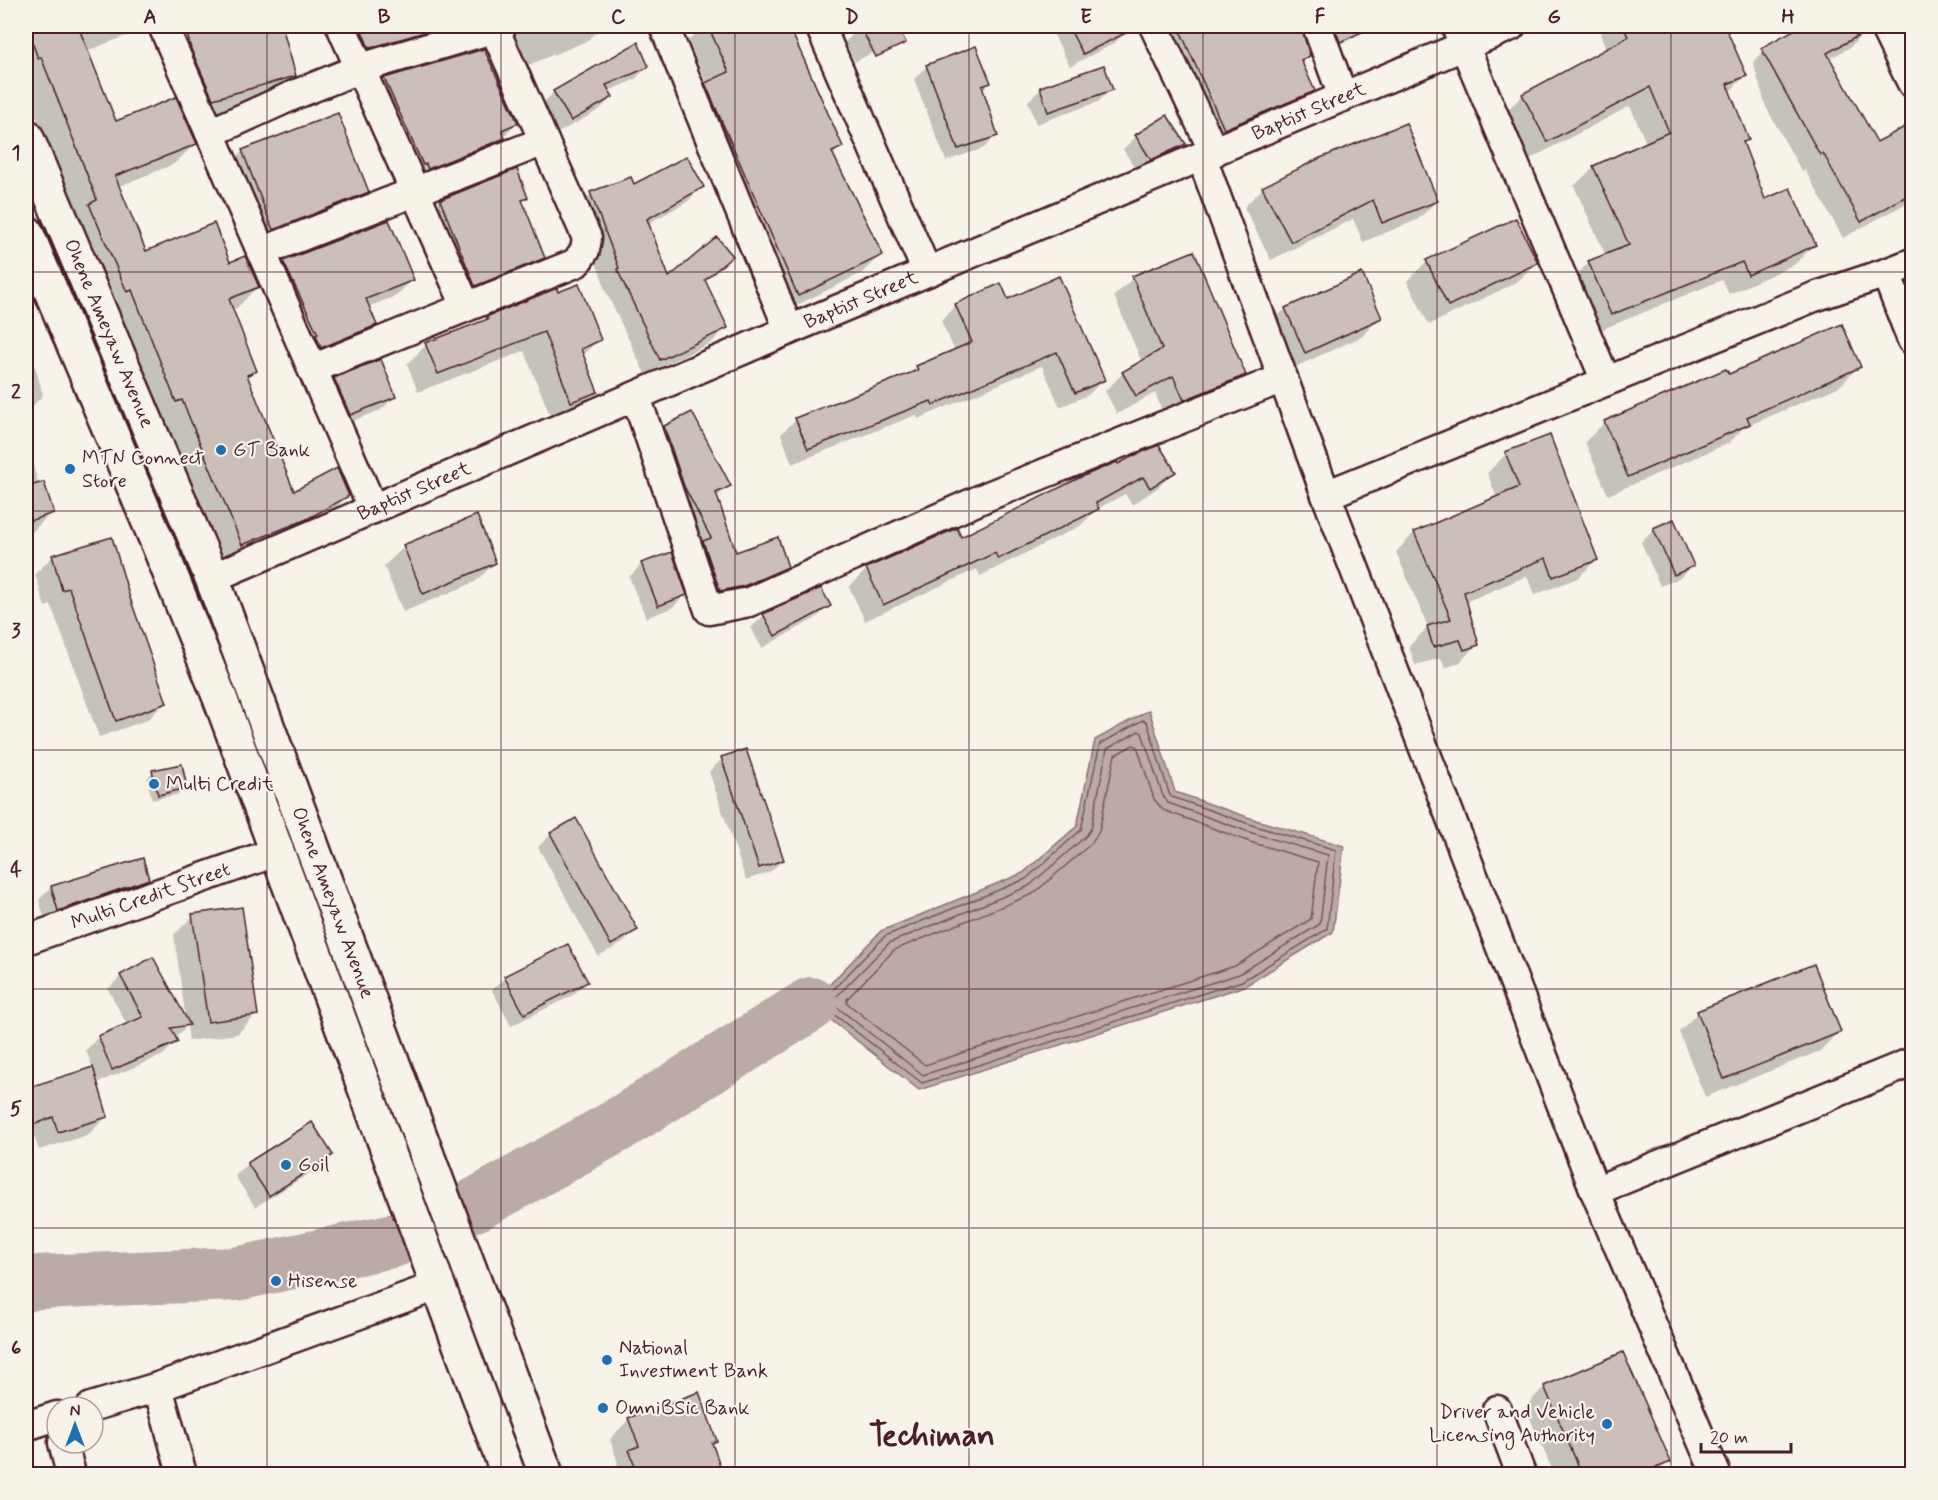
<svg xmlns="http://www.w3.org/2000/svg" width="1938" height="1500" font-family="Mynerve,sans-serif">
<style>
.water{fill:#bcaaa7;stroke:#8e7275;stroke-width:1.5}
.shadow{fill:#0003}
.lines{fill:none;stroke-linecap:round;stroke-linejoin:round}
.shore{stroke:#78575d;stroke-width:1.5}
.river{stroke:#bcaaa7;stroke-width:54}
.building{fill:#ccbfb9;stroke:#4a1f2b;stroke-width:1.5}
.minor-casing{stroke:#4a1f2b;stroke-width:33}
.highway-casing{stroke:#4a1f2b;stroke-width:38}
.minor{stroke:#f7f3e8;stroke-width:28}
.highway{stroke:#f7f3e8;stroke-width:33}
.grid{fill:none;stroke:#4a1f2b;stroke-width:1.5;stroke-opacity:0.55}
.poi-dot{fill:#1f6fb2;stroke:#f7f3e8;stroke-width:2}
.labels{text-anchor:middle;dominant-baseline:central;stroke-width:4.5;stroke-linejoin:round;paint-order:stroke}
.street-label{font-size:20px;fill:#4a1f2b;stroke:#f7f3e8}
.poi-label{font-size:20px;fill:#4a1f2b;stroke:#f7f3e8;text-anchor:start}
.town-label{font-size:32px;font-weight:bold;fill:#4a1f2b;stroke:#f7f3e8}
.neatline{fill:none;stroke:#4a1f2b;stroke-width:2}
.grid-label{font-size:20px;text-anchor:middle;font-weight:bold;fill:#4a1f2b}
</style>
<rect width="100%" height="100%" fill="#f7f3e8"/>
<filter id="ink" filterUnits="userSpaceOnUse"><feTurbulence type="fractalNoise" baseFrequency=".0167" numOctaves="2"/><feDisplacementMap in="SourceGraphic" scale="12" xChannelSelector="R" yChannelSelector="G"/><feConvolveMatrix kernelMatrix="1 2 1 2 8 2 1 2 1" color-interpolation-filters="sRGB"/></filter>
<g filter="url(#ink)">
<polygon class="water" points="1149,710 1175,792 1256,820 1344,846 1333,932 1245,986 919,1090 811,1004 881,931 1023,873 1077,826 1095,740"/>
<g class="shadow">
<polygon points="26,26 280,26 294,75 273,96 192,118 159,44 149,27 87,51 115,123 195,144 174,164 117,187 146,253 229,264 257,287 237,308 231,310 255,371 247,379 293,493 348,496 327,516 222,565 76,219 26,91"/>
<polygon points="332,26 461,26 348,69"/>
<polygon points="510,26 603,26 587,41 526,66"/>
<polygon points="703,26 787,26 841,147 832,156 881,254 862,273 779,314 687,103 707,84 688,41"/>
<polygon points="861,26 923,26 855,62 845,42"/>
<polygon points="1049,26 1123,26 1126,32 1113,44 1070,66"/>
<polygon points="1177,26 1284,26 1286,30 1294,26 1300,26 1300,32 1309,55 1301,63 1313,90 1295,109 1206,146 1161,46 1178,28"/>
<polygon points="1326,26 1356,26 1359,32 1353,38 1334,47"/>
<polygon points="1608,26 1723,26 1745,76 1729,92 1747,139 1742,144 1764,201 1814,245 1795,264 1729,294 1722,280 1591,334 1570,282 1589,262 1606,256 1574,186 1594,167 1646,143 1630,106 1528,160 1503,114 1523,95 1606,50 1600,34"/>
<polygon points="1804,26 1912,26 1912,30 1910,33 1885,45 1875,30 1867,27 1867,30 1849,48 1829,59 1877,144 1912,125 1912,200 1843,238 1805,170 1802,172 1766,107 1753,62 1771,44"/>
<polygon points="927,66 989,83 982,90 997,135 984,148 946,161 914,79"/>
<polygon points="647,67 634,80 608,91 612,97 599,110 558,133 541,105 554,92"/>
<polygon points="385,80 516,123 484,158 408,187 366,99"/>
<polygon points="1041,89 1111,89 1098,102 1036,124 1028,101"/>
<polygon points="1136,137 1184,144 1171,156 1137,172 1123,149"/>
<polygon points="243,151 368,191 348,211 254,248 223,170"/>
<polygon points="633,186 702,187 687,202 647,224 668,279 731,256 704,281 726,328 711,343 645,374 603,285 604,284 576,209 591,194"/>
<polygon points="1263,188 1437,201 1417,220 1363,242 1353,219 1271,260 1244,207"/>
<polygon points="527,197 521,203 543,257 523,277 456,304 421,220 441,201"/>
<polygon points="1427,261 1536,263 1517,282 1429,325 1407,281"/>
<polygon points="284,262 412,280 396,296 368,307 375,325 358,341 304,363 268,279"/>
<polygon points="1133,278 1244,375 1226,393 1165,418 1155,393 1117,414 1105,391 1123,373 1142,363 1114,296"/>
<polygon points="1007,301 1103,380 1088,395 1060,407 1042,366 918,419 916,415 792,464 781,434 796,419 908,375 917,367 955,351 941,321 956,305"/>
<polygon points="1285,309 1381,317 1361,337 1286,371 1266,328"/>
<polygon points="487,318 599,339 582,356 596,391 576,411 552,420 524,351 418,392 407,364 426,345 483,323"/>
<polygon points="26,364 27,369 35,366 43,395 26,413"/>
<polygon points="1859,366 1840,386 1743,428 1729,443 1608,495 1585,442 1605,422 1728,376"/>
<polygon points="335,379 394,397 381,410 337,427 322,392"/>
<polygon points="691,414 729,486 716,498 735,554 787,566 774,578 708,602 652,440 664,428"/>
<polygon points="26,443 39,485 52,512 31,533 26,535"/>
<polygon points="1506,454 1597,559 1578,578 1534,595 1527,576 1465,602 1477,644 1459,663 1445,668 1441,658 1415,665 1409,646 1428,627 1396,552 1414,533 1497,498 1487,473"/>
<polygon points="1174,472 1156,489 1132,505 1125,494 1097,509 1080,526 980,576 977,569 865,621 849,587 866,570 956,530 960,539 1082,478"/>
<polygon points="1654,529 1692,565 1680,578 1660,586 1641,542"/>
<polygon points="404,547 495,563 475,582 403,612 384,566"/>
<polygon points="53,556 127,595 165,703 147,720 99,737 51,605 45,607 35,574"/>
<polygon points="642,564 685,595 672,608 646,618 629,577"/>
<polygon points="829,606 816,618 762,648 751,628 764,615"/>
<polygon points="722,759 783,860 770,872 746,880 709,772"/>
<polygon points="153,772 186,788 180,794 152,800 147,778"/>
<polygon points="551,834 636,930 623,943 598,956 538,847"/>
<polygon points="142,860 148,879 135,892 46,923 39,900 51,887"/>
<polygon points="193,916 257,1014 237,1034 189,1041 187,1026 176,1037 176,1042 163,1055 99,1082 95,1072 93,1073 106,1117 88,1135 39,1150 34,1135 26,1138 26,1089 93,1069 86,1050 98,1037 127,1025 108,989 121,976 186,1020 174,935"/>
<polygon points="505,978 586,982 573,995 511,1026 492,990"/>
<polygon points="1698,1012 1839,1031 1820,1051 1705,1097 1679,1032"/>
<polygon points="331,1155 318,1168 255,1207 235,1176 248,1164"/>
<polygon points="1622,1354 1669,1461 1656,1474 1554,1474 1525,1407 1544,1387"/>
<polygon points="629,1419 716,1440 711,1445 719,1468 713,1474 612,1474 611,1471 618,1463 610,1439"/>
</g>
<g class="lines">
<g class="shore">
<polygon points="1143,720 1147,722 1169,793 1172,797 1255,826 1336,850 1327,929 1242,981 922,1083 822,1005 822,1001 885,936 1026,879 1081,830 1100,744"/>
<polygon points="1139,731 1142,733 1163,796 1168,803 1252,833 1328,855 1320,924 1239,974 923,1075 833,1004 833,1000 889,943 1029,886 1086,836 1091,829 1107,749"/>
<polygon points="1133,745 1137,746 1154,799 1163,810 1250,842 1318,862 1311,919 1235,966 925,1065 847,1003 847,999 894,950 1033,894 1092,843 1099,831 1115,755"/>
</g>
<g class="river">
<polyline points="475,1205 613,1128 811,1004"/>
<polyline points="26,1285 37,1282 236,1274 395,1240"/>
</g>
</g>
<g class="building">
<polygon points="26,26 78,26 116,121 176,97 197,144 115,176 146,251 214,223 230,262 245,256 259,287 229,299 257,371 247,375 294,491 337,468 349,496 307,519 242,545 182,400 176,402 132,290 127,292 89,204 97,200 41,57 38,58"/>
<polygon points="185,26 282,26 296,76 213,99 191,49"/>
<polygon points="360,26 446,26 369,48"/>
<polygon points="708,26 789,26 843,147 832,152 883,255 798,296 705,83 729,72"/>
<polygon points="860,26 897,26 906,43 876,57"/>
<polygon points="1068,26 1138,26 1138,27 1083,54"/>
<polygon points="1178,26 1301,26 1310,56 1301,60 1315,91 1224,129"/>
<polygon points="1334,26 1375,26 1340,42"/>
<polygon points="1623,26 1725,26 1747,76 1727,84 1749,140 1743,142 1765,199 1790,188 1816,245 1748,275 1742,262 1611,315 1588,261 1629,245 1593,166 1669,132 1650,87 1547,142 1522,94 1628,37"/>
<polygon points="1801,26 1868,26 1869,30 1827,53 1877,142 1912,123 1912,193 1861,222 1823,153 1820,155 1761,48"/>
<polygon points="638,42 649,67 606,85 613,97 571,121 553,91"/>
<polygon points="976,46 991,83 982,86 998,136 958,149 926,65"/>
<polygon points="484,49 518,123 502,130 505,138 428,169 426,164 423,165 384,78"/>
<polygon points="1104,65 1113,90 1048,112 1040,87"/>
<polygon points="338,113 369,192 273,230 242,150"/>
<polygon points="1167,115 1186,144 1151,160 1135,135"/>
<polygon points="1406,123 1438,201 1382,223 1373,200 1291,242 1262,187 1318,159"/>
<polygon points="687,156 704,187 647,219 669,277 717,237 733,256 705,280 728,328 660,360 617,269 619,268 590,192 631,177 634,184"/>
<polygon points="517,169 528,198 522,200 545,258 475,286 440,200"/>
<polygon points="1516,218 1538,263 1448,306 1426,260"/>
<polygon points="389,220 414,280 366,299 377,325 321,348 316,335 318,334 283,261"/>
<polygon points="1194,251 1246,375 1184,400 1173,376 1136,396 1122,372 1162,349 1132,276"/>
<polygon points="1362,273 1382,318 1305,353 1285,308"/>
<polygon points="1059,276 1105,380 1075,393 1057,352 933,405 931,401 808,449 795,418 918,370 916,366 972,342 955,304 1001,283 1008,299"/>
<polygon points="579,284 601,340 581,349 598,392 571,402 544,332 438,374 425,343 488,319 486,317 557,288 558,292"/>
<polygon points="1842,324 1861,367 1747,417 1750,424 1628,477 1604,421 1726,369 1729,374"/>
<polygon points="381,359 396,397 350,415 334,378"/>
<polygon points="692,412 731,486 716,493 736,552 778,537 788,567 744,586 720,591 703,541 711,538 684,486 664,426"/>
<polygon points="1550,435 1598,560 1553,577 1546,558 1464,592 1479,645 1464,650 1460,640 1433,647 1427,626 1451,619 1414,532 1519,487 1505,452"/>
<polygon points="1159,445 1176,472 1150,488 1143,477 1096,503 1099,509 998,559 995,553 883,605 866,568 957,528 961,537 1081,477 1117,462 1118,464 1133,456"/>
<polygon points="44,482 54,513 26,522 26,487"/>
<polygon points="477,515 496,563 423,594 403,545"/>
<polygon points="1674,519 1694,566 1674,575 1653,528"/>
<polygon points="112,537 129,595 167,703 116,721 69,588 62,590 52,555"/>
<polygon points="672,552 687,595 658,606 641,563"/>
<polygon points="821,588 831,606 775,636 763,614"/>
<polygon points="746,749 784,860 759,868 721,757"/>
<polygon points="182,764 187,788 158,795 152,770"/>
<polygon points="576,818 638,930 611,945 550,833"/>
<polygon points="143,858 149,879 58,911 51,886"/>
<polygon points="242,907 258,1015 208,1022 192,914"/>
<polygon points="568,944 588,982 524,1014 504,976"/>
<polygon points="153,957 190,1025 171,1028 178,1042 112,1070 98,1036 143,1017 120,975"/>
<polygon points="1814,964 1841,1032 1724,1079 1697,1011"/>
<polygon points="93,1067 108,1117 58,1132 53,1117 26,1128 26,1088"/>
<polygon points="312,1122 333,1155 269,1196 247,1163"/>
<polygon points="1623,1352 1671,1462 1641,1474 1582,1474 1544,1386"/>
<polygon points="699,1392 717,1441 712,1443 721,1468 704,1474 638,1474 629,1450 639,1446 628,1418"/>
</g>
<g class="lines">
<defs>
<g id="minor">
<polyline points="163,26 210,133"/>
<polyline points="341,26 466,306"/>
<polyline points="664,26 789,330"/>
<polyline points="820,26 927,272"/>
<polyline points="1154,26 1214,152"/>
<polyline points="1317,26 1343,97"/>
<polyline points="1456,26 1606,381"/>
<polyline points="1884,26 1912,83"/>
<polyline points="1202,158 1326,495 1595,1191 1912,1062"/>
<polyline points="261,252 544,141"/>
<polyline points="1886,273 1912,263"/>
<polyline points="312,369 576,263 585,250 587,238 493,26"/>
<polyline points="636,397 709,610 749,602 988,496 1283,378"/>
<polyline points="1326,495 1814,297 1886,273 1912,340"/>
<polyline points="373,509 210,133 294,95 361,68 502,26"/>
<path id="s1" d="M212,578L789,330L1511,26"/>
<path id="s2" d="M26,940L276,852"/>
<polyline points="1595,1191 1716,1474"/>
<polyline points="158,1387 182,1474"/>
<polyline points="91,1407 158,1387 437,1286"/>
<polyline points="1497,1410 1521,1474"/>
<polyline points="26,1426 57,1416"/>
<polyline points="63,1443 71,1474"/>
</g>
<g id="highway">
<path id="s3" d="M26,136L212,578L546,1474"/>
<polyline points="26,232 159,546 220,698 508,1474"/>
</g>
</defs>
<use href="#minor" class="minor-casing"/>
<use href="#highway" class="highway-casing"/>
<use href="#minor" class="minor"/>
<use href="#highway" class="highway"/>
</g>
</g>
<path class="grid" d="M267,26V1474M501,26V1474M735,26V1474M969,26V1474M1203,26V1474M1437,26V1474M1671,26V1474M26,272H1912M26,511H1912M26,750H1912M26,989H1912M26,1228H1912"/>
<g class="poi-dot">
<circle cx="221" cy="450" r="6"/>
<circle cx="70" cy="469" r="6"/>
<circle cx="154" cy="784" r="6"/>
<circle cx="286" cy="1165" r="6"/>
<circle cx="276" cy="1281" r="6"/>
<circle cx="607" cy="1360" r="6"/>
<circle cx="603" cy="1408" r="6"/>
<circle cx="1607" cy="1424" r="6"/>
</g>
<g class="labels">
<g class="street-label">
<text stroke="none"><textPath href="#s1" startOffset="1192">Baptist Street</textPath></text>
<text stroke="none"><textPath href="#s1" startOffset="706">Baptist Street</textPath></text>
<text stroke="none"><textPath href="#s3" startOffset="214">Ohene Ameyaw Avenue</textPath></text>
<text stroke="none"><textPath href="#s1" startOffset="220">Baptist Street</textPath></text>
<text stroke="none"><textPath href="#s2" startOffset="132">Multi Credit Street</textPath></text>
<text stroke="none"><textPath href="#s3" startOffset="826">Ohene Ameyaw Avenue</textPath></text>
</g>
<g class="poi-label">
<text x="233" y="450">GT Bank</text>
<text x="82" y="458">MTN Connect<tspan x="82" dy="23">Store</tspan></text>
<text x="166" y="784">Multi Credit</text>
<text x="298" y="1165">Goil</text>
<text x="288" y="1281">Hisense</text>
<text x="619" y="1348">National<tspan x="619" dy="23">Investment Bank</tspan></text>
<text x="615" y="1408">OmniBSic Bank</text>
<text x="1595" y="1412" text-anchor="end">Driver and Vehicle<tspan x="1595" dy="23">Licensing Authority</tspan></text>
</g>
<g class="town-label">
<text x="932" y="1436">Techiman</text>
</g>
</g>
<rect width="1938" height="1500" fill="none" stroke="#f7f3e8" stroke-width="66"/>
<g transform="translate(75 1425)"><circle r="28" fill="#f7f3e8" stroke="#b29e9c" stroke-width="1.5"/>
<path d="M0-4.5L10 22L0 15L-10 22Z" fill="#1f6fb2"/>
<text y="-9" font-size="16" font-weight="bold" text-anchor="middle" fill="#4a1f2b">N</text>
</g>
<path d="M1701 1443v9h90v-9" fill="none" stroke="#4a1f2b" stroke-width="3"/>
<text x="1710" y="1443" font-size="18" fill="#4a1f2b" stroke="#f7f3e8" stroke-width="4.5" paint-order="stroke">20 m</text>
<rect x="33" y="33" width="1872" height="1434" class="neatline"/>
<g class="grid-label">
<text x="150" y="23">A</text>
<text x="384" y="23">B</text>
<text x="618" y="23">C</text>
<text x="852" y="23">D</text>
<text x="1086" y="23">E</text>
<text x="1320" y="23">F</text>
<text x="1554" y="23">G</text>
<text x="1788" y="23">H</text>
<text x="16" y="159">1</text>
<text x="16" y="398">2</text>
<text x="16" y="637">3</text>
<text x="16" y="876">4</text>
<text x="16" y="1115">5</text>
<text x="16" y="1354">6</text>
</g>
</svg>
